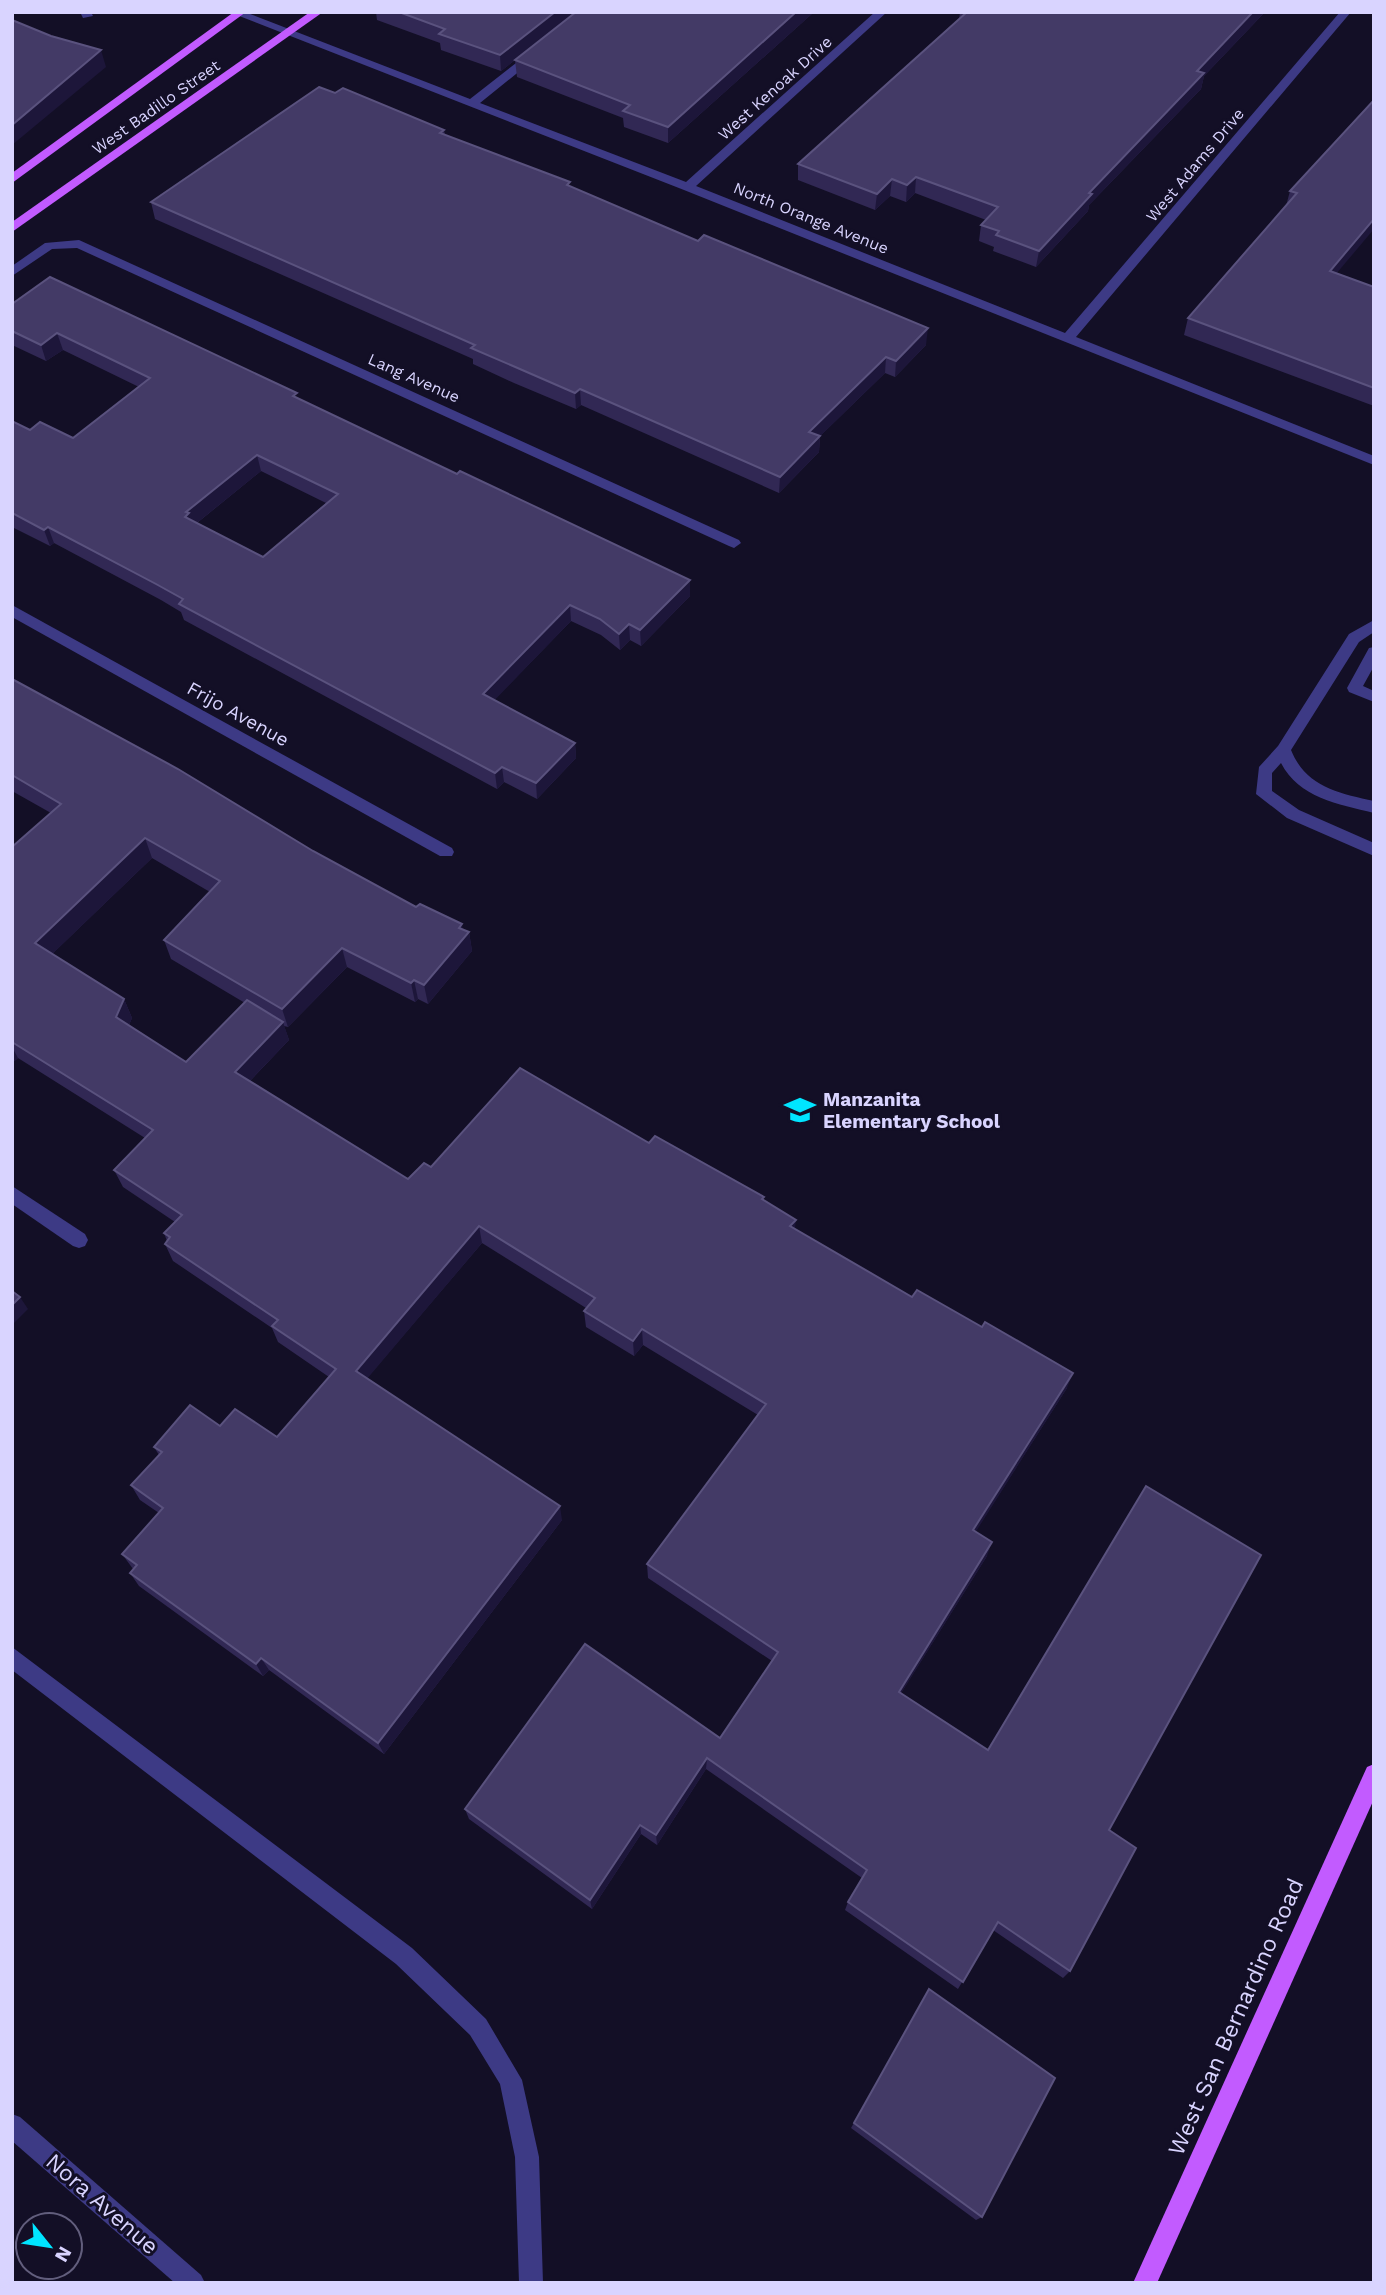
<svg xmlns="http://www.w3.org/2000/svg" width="1386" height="2295" font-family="'Work Sans',sans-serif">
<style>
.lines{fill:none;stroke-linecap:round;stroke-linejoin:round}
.minor{fill:#3d3a85;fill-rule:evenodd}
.major{fill:#c25bff;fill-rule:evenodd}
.wall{fill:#312854;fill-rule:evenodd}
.shaded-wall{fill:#1d163a}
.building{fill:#433a66;stroke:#5a527e;stroke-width:2;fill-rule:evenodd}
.labels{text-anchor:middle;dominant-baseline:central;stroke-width:6;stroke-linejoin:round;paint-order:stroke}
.far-street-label{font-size:16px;fill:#d9d4ff;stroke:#130f26}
.street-label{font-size:19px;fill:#d9d4ff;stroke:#130f26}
.poi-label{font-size:19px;font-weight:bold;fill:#d9d4ff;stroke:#130f26;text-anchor:start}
.near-street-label{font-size:23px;fill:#d9d4ff;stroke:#130f26}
</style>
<rect width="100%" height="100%" fill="#130f26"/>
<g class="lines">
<g class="minor">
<polygon points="80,12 91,12 93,16 83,18"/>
<polygon points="229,12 245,12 470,99 529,53 537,53 537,57 480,103 686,182 875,12 887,12 696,186 1065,333 1340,12 1351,12 1076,337 1374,456 1374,465 684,190"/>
<polygon points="79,240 739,540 741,543 734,548 729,546 77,248 52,249 12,276 12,266 45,243"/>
<polygon points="12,605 452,848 454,852 452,856 440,856 12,617"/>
<path d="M1374,620V632L1359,642L1291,750C1306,787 1338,793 1374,801V813C1338,804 1299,798 1281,763L1272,773V791L1299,810L1374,843V856L1287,818L1256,794L1259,767L1278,746L1349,634Z"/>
<polygon points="1374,647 1374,666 1363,686 1374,691 1374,702 1349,692 1347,688 1369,648"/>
<polygon points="12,1186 85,1234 88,1240 85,1246 79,1248 73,1246 12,1204"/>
<polygon points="12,1647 412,1948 486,2019 522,2080 539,2157 543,2283 519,2283 515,2157 500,2084 470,2035 396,1964 12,1670"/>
<polygon points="12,2114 20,2117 201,2275 205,2283 175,2283 12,2141"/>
</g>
<g class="major">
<polygon points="234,12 246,12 12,183 12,173"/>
<polygon points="310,12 323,12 12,232 12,222"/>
<polygon points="1374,1764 1374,1799 1157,2283 1133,2283 1367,1767"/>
</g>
</g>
<g class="wall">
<polygon points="376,12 814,12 668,143 624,127 623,118 517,77 515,60 537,43 501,71 441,50 440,43 377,20"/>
<polygon points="960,12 1265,12 1204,76 1201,89 1089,205 1088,211 1036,267 993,251 994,247 979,241 981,225 986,220 915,193 906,202 890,196 875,210 798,180 798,164 959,20"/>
<polygon points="335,93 444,130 445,135 570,187 926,345 895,377 885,373 820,436 819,452 779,493 581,405 576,409 514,383 473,364 473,359 155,219 151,202"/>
<polygon points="1374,100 1337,273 1374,287 1374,406 1184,335 1188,318 1286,206 1290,191"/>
<path d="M12,304L298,399L457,474L690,580V596L641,646L630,640L620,650L601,635L571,621L494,700L575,743L576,758L537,799L504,782L497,789L184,620L181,612L161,600L54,543L50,546L12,527V421L30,430L73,438L139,387L63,350L46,361L12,345ZM261,471L326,503L263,557L197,523Z"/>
<path d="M12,679L313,851L416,907L469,932L472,951L428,1004L418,999L415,1002L347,967L288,1027L284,1026L289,1040L250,1081L408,1179L431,1167L649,1143L764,1201L795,1229L1067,1388L975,1532L987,1556L901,1693L1109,1830L1070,1971L1063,1978L993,1930L958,1989L845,1910L848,1902L862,1878L706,1769L657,1845L641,1834L592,1909L469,1819L465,1809L720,1738L772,1661L648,1578L647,1564L758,1415L643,1345L634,1356L586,1327L584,1311L586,1308L482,1243L367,1378L562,1520L384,1754L269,1670L263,1676L139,1586L130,1573L133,1569L122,1554L159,1513L140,1500L131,1485L159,1455L154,1447L220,1426L277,1437L329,1377L278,1342L272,1328L173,1261L165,1244L167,1241L164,1233L175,1222L123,1187L114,1170L145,1138L18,1058L12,1063V847L51,813L12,791ZM152,858L210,892L164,940L171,959L245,1003L186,1062L129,1025L132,1018L124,999L52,954Z"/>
<polygon points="929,1989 982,2217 976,2220 851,2128"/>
</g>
<g class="shaded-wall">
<polygon points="555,12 576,12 501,71 500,55"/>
<polygon points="796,12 814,12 668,143 668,127"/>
<polygon points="1253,12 1265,12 1204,76 1201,89 1089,205 1088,211 1036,267 1039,251 1197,71"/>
<polygon points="101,50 106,67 12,145 12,125"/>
<polygon points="916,177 915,193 906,202 907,185"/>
<polygon points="892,179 890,196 875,210 877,194"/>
<polygon points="1374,219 1374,229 1325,287 1330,271"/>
<polygon points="928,328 926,345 895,377 896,361"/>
<polygon points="57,333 63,350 46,361 41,345"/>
<polygon points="886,357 885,373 808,448 809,432"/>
<polygon points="580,389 581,405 576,409 575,393"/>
<polygon points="820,436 819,452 779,493 780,477"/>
<polygon points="257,455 261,471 193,526 185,517 186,512"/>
<polygon points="48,527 54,543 50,546 44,530"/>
<polygon points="690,580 690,596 641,646 640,630"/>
<polygon points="570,605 571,621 485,710 483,694"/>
<polygon points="629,624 630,640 620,650 619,634"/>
<polygon points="575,743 576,758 537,799 536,783"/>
<polygon points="502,767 504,782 497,789 495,773"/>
<polygon points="145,838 152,858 44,962 35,943"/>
<polygon points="462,924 464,937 469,932 472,951 428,1004 424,985"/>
<polygon points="342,948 347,967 288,1027 282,1009"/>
<polygon points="414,980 418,999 415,1002 411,983"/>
<polygon points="124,999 132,1018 124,1036 116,1017"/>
<polygon points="283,1022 289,1040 241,1090 235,1072"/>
<polygon points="12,1047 18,1058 12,1063"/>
<polygon points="796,1220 794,1237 790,1226"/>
<polygon points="479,1226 482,1243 361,1386 356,1371"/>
<polygon points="20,1297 28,1309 12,1325 12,1305"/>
<polygon points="642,1329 643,1345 634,1356 633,1341"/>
<polygon points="1073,1373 1067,1388 968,1544 973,1530"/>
<polygon points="560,1506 562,1520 384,1754 378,1743"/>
<polygon points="992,1542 987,1556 895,1703 899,1692"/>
<polygon points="261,1658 269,1670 263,1676 256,1664"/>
<polygon points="707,1758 706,1769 657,1845 656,1835"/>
<polygon points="640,1825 641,1834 592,1909 590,1900"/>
</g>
<g class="building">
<polygon points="399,12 555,12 500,55 439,34 445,29"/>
<polygon points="576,12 796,12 668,127 623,111 630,105 515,60"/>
<polygon points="967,12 1253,12 1197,71 1204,73 1089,193 1092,194 1039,251 996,235 999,231 981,225 998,207 916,177 907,185 892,179 877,194 798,164"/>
<polygon points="12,20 51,36 101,50 12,125"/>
<polygon points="319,87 335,93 343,88 444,130 440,133 570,182 567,185 698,241 704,235 928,328 896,361 886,357 809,432 820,436 780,477 580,389 575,393 513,366 471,348 475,345 151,202"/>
<polygon points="1374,100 1374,219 1330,271 1374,287 1374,388 1188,318 1297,193 1290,191"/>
<path d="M50,277L297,393L293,396L457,474L460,471L690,580L640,630L629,624L619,634L600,619L570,605L483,694L575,743L536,783L502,767L495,773L179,604L183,599L156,584L48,527L44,530L12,513V421L30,430L40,422L73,438L150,378L57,333L41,345L12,331V304ZM257,455L338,494L263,557L185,517L189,513L186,512Z"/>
<polygon points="12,679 178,769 313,851 416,907 420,904 462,924 459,928 469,932 424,985 414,980 411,983 342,948 282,1009 164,940 220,881 145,838 35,943 124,999 116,1017 186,1062 247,1000 283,1022 235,1072 408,1179 424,1163 431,1167 520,1068 649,1143 655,1136 764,1197 762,1199 796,1220 790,1226 912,1297 917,1290 982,1327 985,1322 1073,1373 973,1530 992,1542 899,1692 988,1750 1146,1486 1261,1555 1109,1830 1136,1848 1070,1971 998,1922 963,1982 848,1902 867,1870 707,1758 656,1835 640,1825 590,1900 465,1809 585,1644 720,1738 778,1652 647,1564 766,1404 642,1329 633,1341 584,1311 595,1298 479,1226 356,1371 560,1506 378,1743 261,1658 256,1664 130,1573 137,1565 122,1554 163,1508 131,1485 162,1452 154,1447 190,1405 220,1426 235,1409 277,1437 336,1369 272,1326 278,1320 165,1244 170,1237 164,1233 182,1215 114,1170 153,1130 12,1042 12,847 61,804 12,775"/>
<polygon points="12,1291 20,1297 12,1305"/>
<polygon points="929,1989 1055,2078 982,2217 854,2123"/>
</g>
<defs>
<symbol id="school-bare" viewBox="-9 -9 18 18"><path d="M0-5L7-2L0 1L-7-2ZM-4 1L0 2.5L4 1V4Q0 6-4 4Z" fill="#00e5ff" stroke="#130f26" stroke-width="2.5" paint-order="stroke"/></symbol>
</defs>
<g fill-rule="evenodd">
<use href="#school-bare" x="778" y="1088" width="44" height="44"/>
</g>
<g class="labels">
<g class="far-street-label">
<text transform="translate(775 88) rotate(-42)">West Kenoak Drive</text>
<text transform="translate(156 107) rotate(-35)">West Badillo Street</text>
<text transform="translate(1195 165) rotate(-50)">West Adams Drive</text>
<text transform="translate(811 218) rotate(22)">North Orange Avenue</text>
<text transform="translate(414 378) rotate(24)">Lang Avenue</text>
</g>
<g class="street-label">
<text transform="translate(238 714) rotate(29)">Frijo Avenue</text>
</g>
<g class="poi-label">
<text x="823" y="1099">Manzanita<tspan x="823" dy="22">Elementary School</tspan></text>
</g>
<g class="near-street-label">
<text transform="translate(1236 2017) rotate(-66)">West San Bernardino Road</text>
<text transform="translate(102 2204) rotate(41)">Nora Avenue</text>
</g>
</g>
<rect width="1386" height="2295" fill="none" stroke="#d9d4ff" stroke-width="28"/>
<g transform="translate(49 2246) rotate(120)"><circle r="33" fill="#130f26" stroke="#625e7d" stroke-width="2"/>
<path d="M0-5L12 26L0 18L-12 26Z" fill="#00e5ff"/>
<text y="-10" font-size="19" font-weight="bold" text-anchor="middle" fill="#d9d4ff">N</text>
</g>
</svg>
